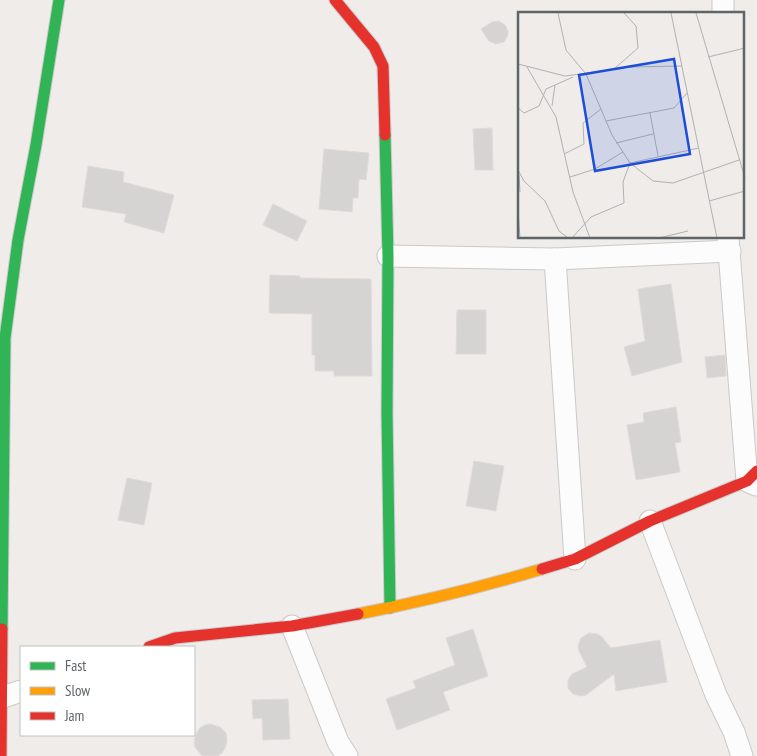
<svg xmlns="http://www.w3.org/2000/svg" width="757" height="756" font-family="'PT Sans Narrow',sans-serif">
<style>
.building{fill:#d6d4d3;stroke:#dedbd8}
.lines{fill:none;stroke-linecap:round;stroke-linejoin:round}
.street-casing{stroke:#cacaca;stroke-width:23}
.fast-casing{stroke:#cacaca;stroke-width:13}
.slow-casing{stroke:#cacaca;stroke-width:13}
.jam-casing{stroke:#cacaca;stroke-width:13}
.street{stroke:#fdfcfc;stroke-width:21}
.fast{stroke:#30b455;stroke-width:11}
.slow{stroke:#ff9f0a;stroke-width:11}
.jam{stroke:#e5322d;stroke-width:11}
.inset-road{fill:none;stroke:#b1b2b1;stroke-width:1}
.view{fill:#1d4ed8;fill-opacity:0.15;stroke:#1d4ed8;stroke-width:2.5}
.inset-edge{fill:none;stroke:#5e6467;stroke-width:2.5}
</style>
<rect width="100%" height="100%" fill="#efece9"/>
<g class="building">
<polygon points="499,21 505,25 508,31 508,35 504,42 496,44 489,41 481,29 492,22"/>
<polygon points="492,128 493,170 475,170 473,129"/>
<polygon points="324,149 369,153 366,180 359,179 358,198 353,198 352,212 319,209"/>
<polygon points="88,166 124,172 123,182 174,195 164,233 124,222 126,214 82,207"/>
<polygon points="273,204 307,221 297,241 263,225"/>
<polygon points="270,275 300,276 300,278 371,279 372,376 334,376 334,371 315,371 315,355 312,355 312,314 269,313"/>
<polygon points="671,284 682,362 632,376 624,347 645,341 638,289"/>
<polygon points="457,310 486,310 486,354 456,354"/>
<polygon points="725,355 726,376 707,378 705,357"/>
<polygon points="676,407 681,442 675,443 680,472 636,480 627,425 644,422 643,413"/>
<polygon points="474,461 504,466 496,511 466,506"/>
<polygon points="127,478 152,483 144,525 118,520"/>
<polygon points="473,629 488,676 443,692 450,710 397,730 386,699 416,688 413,681 455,665 446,638"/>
<polygon points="589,633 597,634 601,636 611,648 660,640 667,682 616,691 614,674 586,695 581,696 573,694 568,688 568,680 572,674 587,667 579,651 578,646 581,638"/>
<polygon points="288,699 290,739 263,740 262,718 253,719 252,700"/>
<polygon points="210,724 220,727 226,733 227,742 225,748 222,753 217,756 205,756 201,755 195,747 194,741 197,732 200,728 205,725"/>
</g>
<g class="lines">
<defs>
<g id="street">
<polyline points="723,14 723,0"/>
<polyline points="728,238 747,481 756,485"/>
<polyline points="388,256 555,259 730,251"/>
<polyline points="555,259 575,559"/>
<polyline points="650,521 716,695 734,732 742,756"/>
<polyline points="292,626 338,742 347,756"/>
<polyline points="0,698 21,691"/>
</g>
<g id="fast">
<polyline points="385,135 388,256 387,412 390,608"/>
<polyline points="2,629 5,338 18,240 36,145 59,0"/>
</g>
<path id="slow" d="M358,614C420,602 482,587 542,569"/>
<g id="jam">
<polyline points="335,0 374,47 383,66 385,135"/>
<polyline points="542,569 575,559 650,521 747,481 757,471"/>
<polyline points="149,647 175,638 292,626 358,614"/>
<polyline points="1,756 2,629"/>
</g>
</defs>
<use href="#street" class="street-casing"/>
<use href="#fast" class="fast-casing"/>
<use href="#slow" class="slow-casing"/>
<use href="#jam" class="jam-casing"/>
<use href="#street" class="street"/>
<use href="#fast" class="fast"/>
<use href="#slow" class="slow"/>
<use href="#jam" class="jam"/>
</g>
<g transform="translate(518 12)">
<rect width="226" height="226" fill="#efece9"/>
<path class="inset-road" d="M40,1L48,38L68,62L94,123L112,151L135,169L155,171L221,148M153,1L199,226M178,1L227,166M190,45L227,36M0,52L47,64L113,55L164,54M9,55L38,105L55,180L72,226M96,57L120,36L118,14L106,1M34,94L37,73M0,96L6,101L21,94L28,77L55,65M132,101L140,144M88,109L156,96L169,81M98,131L135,122M46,142L66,132L65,111L83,97M0,158L6,169L27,189L41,219L50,226M1,162L2,180M52,165L77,157L105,140M191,189L227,179M0,198L2,226M54,226L73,205L106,191L105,170L112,151L181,136M141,226L170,219"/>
<path class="view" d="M156,47L172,142L77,159L61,63Z"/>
<rect width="226" height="226" class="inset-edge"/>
</g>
<rect x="20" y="646" width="175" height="90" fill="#ffffff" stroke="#bfc1c2"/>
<rect x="30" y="662" width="25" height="8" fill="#30b455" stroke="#bfc1c2"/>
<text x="65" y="671" font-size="15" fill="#5e6467">Fast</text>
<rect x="30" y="687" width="25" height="8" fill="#ff9f0a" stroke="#bfc1c2"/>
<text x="65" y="696" font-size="15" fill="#5e6467">Slow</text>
<rect x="30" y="712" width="25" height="8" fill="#e5322d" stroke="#bfc1c2"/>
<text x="65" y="721" font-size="15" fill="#5e6467">Jam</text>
</svg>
